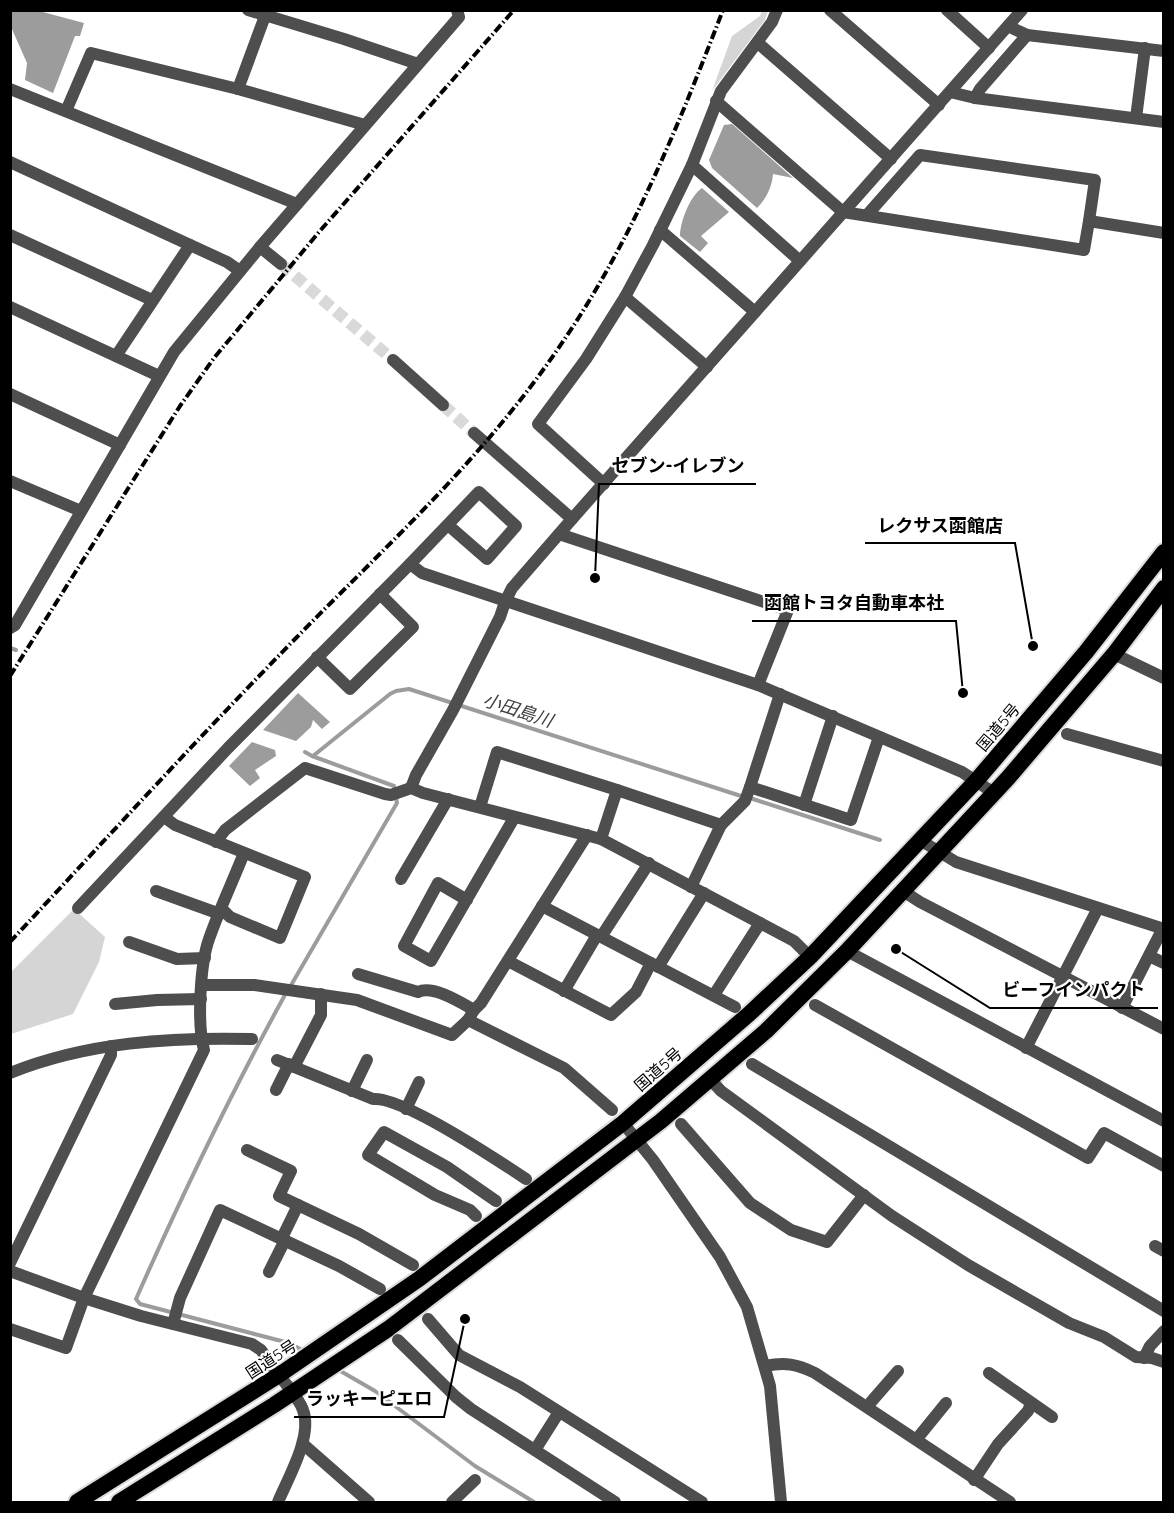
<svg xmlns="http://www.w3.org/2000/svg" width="1174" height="1513" font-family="Quicksand,'Noto Sans JP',sans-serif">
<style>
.green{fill:#d5d5d5}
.water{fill:#9c9c9c}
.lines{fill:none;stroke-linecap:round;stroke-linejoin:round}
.stream{stroke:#9c9c9c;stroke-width:4}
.minor-tunnel{stroke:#d9d9d9;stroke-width:12;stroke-dasharray:12 6;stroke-linecap:butt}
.trunk-casing{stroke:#dbdbdb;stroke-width:20}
.minor{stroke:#4e4e4e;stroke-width:12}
.tertiary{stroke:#4e4e4e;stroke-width:12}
.trunk{stroke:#000;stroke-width:16}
.rail{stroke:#000;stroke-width:4;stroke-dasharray:9 3 1.5 3;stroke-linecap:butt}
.labels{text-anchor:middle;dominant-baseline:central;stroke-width:4.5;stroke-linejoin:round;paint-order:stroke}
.street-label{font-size:16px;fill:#000;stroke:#fff}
.water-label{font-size:18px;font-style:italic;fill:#3d3d3d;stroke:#fff}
.leader{fill:none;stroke:#000;stroke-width:2}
.callout-dot{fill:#000;stroke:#fff;stroke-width:2}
.callout-label{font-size:18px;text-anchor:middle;font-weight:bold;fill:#000;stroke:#fff;stroke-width:4.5;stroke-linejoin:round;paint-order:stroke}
</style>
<rect width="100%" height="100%" fill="#fff"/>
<g class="green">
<polygon points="762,11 768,11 765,20 712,91 732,36 760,16"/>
<polygon points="74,909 105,937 99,962 73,1014 11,1034 11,972"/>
</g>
<g class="water">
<polygon points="10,11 39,11 84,23 80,36 75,36 53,93 25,80 27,63 11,27"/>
<path d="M732,124L793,178L773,174C772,187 766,199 757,208L712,168L709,160L724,125Z"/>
<path d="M702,188L729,212L701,236L708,243L700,252L680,236C680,222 690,196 702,188Z"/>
<polygon points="298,693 330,722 322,729 313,720 311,727 296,741 263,730"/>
<polygon points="252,742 275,750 276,756 255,770 260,778 250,786 229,766"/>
</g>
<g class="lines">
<g class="stream">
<polyline points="10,648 16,650"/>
<polyline points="313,756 390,694 396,691 409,689 741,796"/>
<polyline points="753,799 880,840"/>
<polyline points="290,987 397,803 394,786 312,756 305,752"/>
<path d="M286,993C231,1093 182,1195 136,1299L140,1304L289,1343L304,1351"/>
<polyline points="337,1369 375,1391 475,1466 534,1502"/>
</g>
<g class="minor-tunnel">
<polyline points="281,264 393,360"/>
<polyline points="443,405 474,433"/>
</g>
<defs>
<g id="trunk">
<polyline points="77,1502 279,1375 419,1279 623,1123 749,1014 810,957 976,781 1086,652 1164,552"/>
<polyline points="119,1502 274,1405 388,1329 661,1121 766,1031 847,951 1008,778 1114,654 1164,588"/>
</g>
</defs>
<use href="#trunk" class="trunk-casing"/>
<g class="minor">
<polyline points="248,10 344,39 418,64"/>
<polyline points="830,10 939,105"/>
<polyline points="947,10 989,48"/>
<polyline points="1008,26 1027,35 1164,51"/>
<polyline points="758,43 891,159"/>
<polyline points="10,89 297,204"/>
<polyline points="238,89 265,16"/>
<polyline points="950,92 975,98 1164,122"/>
<polyline points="975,98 980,89 1027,35"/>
<polyline points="716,101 843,212 1084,250 1089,221 1164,233"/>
<polyline points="66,111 91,53 238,89 365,125"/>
<polyline points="1136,118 1145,48"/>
<polyline points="10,162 227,262 240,271"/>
<polyline points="692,165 800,261"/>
<polyline points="867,215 920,155 1095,180 1089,221"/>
<polyline points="660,230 755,312"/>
<polyline points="10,235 152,300"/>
<polyline points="260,247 459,17 457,10"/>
<polyline points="625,297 707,367"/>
<polyline points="10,307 159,376"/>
<polyline points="116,356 190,245"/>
<polyline points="393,360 443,405"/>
<polyline points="10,394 120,445"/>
<polyline points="474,433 572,519"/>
<polyline points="10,481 81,511"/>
<polyline points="604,484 538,424 586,359 625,297 653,245 692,165 721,91 772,22 777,10"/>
<polyline points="559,534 788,610 758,685"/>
<polyline points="410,564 479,492 516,526 487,559 448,525"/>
<polyline points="10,628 15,625 174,352 260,247 281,264"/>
<polyline points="1114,654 1164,678"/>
<polyline points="317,657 350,689 413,627 380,594"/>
<polyline points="780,694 750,787 851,820 879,737"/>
<polyline points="1067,734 1164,761"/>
<polyline points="411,788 416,775 453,710 500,617 505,602"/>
<polyline points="804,805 833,716"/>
<polyline points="480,807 497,752 617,790 721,825"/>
<polyline points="164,817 175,825 305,877 280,938 230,917 222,909"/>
<polyline points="601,839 617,790"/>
<polyline points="920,840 956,862 1164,929"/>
<polyline points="216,842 225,830 305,768 385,794 391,795 411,788 423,793 601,839 794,941 810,957"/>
<polyline points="401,879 448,799"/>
<polyline points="691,887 721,825 745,801 750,787"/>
<polyline points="156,891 220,914"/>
<polyline points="903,891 920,902 1164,1029"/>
<polyline points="467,900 438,883 404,946 431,961 514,818"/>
<polyline points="542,906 735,1007"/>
<polyline points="78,908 228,748 410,564 422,573 758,685 962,772 994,793"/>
<polyline points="601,937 649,863"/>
<polyline points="129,942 177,959 205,958"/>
<polyline points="847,951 1164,1121"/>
<polyline points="1149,956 1164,963"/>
<polyline points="508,961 611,1015 636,992 651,963"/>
<polyline points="658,967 704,893"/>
<path d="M358,974L418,992C433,985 460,1002 474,1010"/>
<polyline points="202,985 254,985 357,1000 452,1035 468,1020 474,1010 481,1003 587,835"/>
<polyline points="564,991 597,935"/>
<polyline points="714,995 760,923"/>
<polyline points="115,1004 157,1000 201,999"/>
<polyline points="815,1005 1088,1158 1104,1133 1164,1166"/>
<polyline points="1122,1008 1163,928"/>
<polyline points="468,1020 564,1068 612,1110"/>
<polyline points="1026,1048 1098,908"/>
<path d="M277,1060L373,1099C402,1096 499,1161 526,1179"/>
<polyline points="752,1064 1164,1311"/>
<polyline points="294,1067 321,1015 321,994"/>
<path d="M10,1073C87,1042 171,1037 252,1039"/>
<polyline points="710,1079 721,1091 892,1216 968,1265 1069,1323 1104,1337 1136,1357 1152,1358 1164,1362"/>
<polyline points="276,1090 289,1064"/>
<polyline points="352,1091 367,1060"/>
<polyline points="406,1109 419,1082"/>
<polyline points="681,1124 750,1203 791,1230 827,1242 864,1195"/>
<polyline points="247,1150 291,1171 279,1196 359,1234 413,1265"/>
<polyline points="476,1216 470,1210 435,1195 368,1155 384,1132 447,1167 496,1201"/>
<polyline points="282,1238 298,1205"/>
<polyline points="1155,1246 1164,1251"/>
<polyline points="10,1263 111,1055 111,1046"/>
<polyline points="10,1271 84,1298 141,1316 252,1344 261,1350 279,1375"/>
<polyline points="269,1272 285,1240"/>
<polyline points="428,1319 459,1355 520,1387 702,1502"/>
<polyline points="173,1324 180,1298 220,1210 339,1266 380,1289"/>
<path d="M10,1329L66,1348L84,1298L204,1050C197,1024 200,964 209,939C219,910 233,881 244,853"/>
<polyline points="398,1340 456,1397 471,1409 615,1502"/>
<polyline points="1144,1358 1150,1346 1164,1331"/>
<polyline points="989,1373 1052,1417"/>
<polyline points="871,1402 898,1371"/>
<polyline points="920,1435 946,1403"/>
<polyline points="303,1444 369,1502"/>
<polyline points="535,1450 559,1412"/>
<polyline points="974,1480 998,1444 1028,1411 1031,1403"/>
<polyline points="452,1502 475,1480"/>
</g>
<g class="tertiary">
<polyline points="505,602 512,588 572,519 1022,10"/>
<polyline points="623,1123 653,1160 720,1257 747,1307 770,1386 781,1502"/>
<path d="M765,1366C785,1362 797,1364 815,1373L1010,1502"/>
<path d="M278,1502C288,1478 313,1436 303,1410C299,1398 287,1386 279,1375"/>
</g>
<use href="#trunk" class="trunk"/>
<g class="rail">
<polyline points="10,676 180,406 214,358 319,232 514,10"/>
<path d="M10,942C105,840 199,737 296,638C392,540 489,453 566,337C634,236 679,124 723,10"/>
</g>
</g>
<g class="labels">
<g class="street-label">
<text transform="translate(998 727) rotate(-50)">国道5号</text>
<text transform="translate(658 1069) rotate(-41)">国道5号</text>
<text transform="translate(271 1359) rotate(-33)">国道5号</text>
</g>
<g class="water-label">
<text transform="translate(518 710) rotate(18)">小田島川</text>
</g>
</g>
<path class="leader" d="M595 578L599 484H756M1033 646L1015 543H865M963 693L956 621H752M896 949L990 1008H1158M465 1319L444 1417H294"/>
<g class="callout-dot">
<circle cx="595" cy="578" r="6"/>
<circle cx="1033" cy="646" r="6"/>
<circle cx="963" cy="693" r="6"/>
<circle cx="896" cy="949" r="6"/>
<circle cx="465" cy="1319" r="6"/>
</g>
<g class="callout-label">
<text x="678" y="472">セブン-イレブン</text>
<text x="940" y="532">レクサス函館店</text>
<text x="854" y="609">函館トヨタ自動車本社</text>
<text x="1074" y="996">ビーフインパクト</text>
<text x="369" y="1405">ラッキーピエロ</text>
</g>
<rect width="1174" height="1513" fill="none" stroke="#000000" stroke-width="24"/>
</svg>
